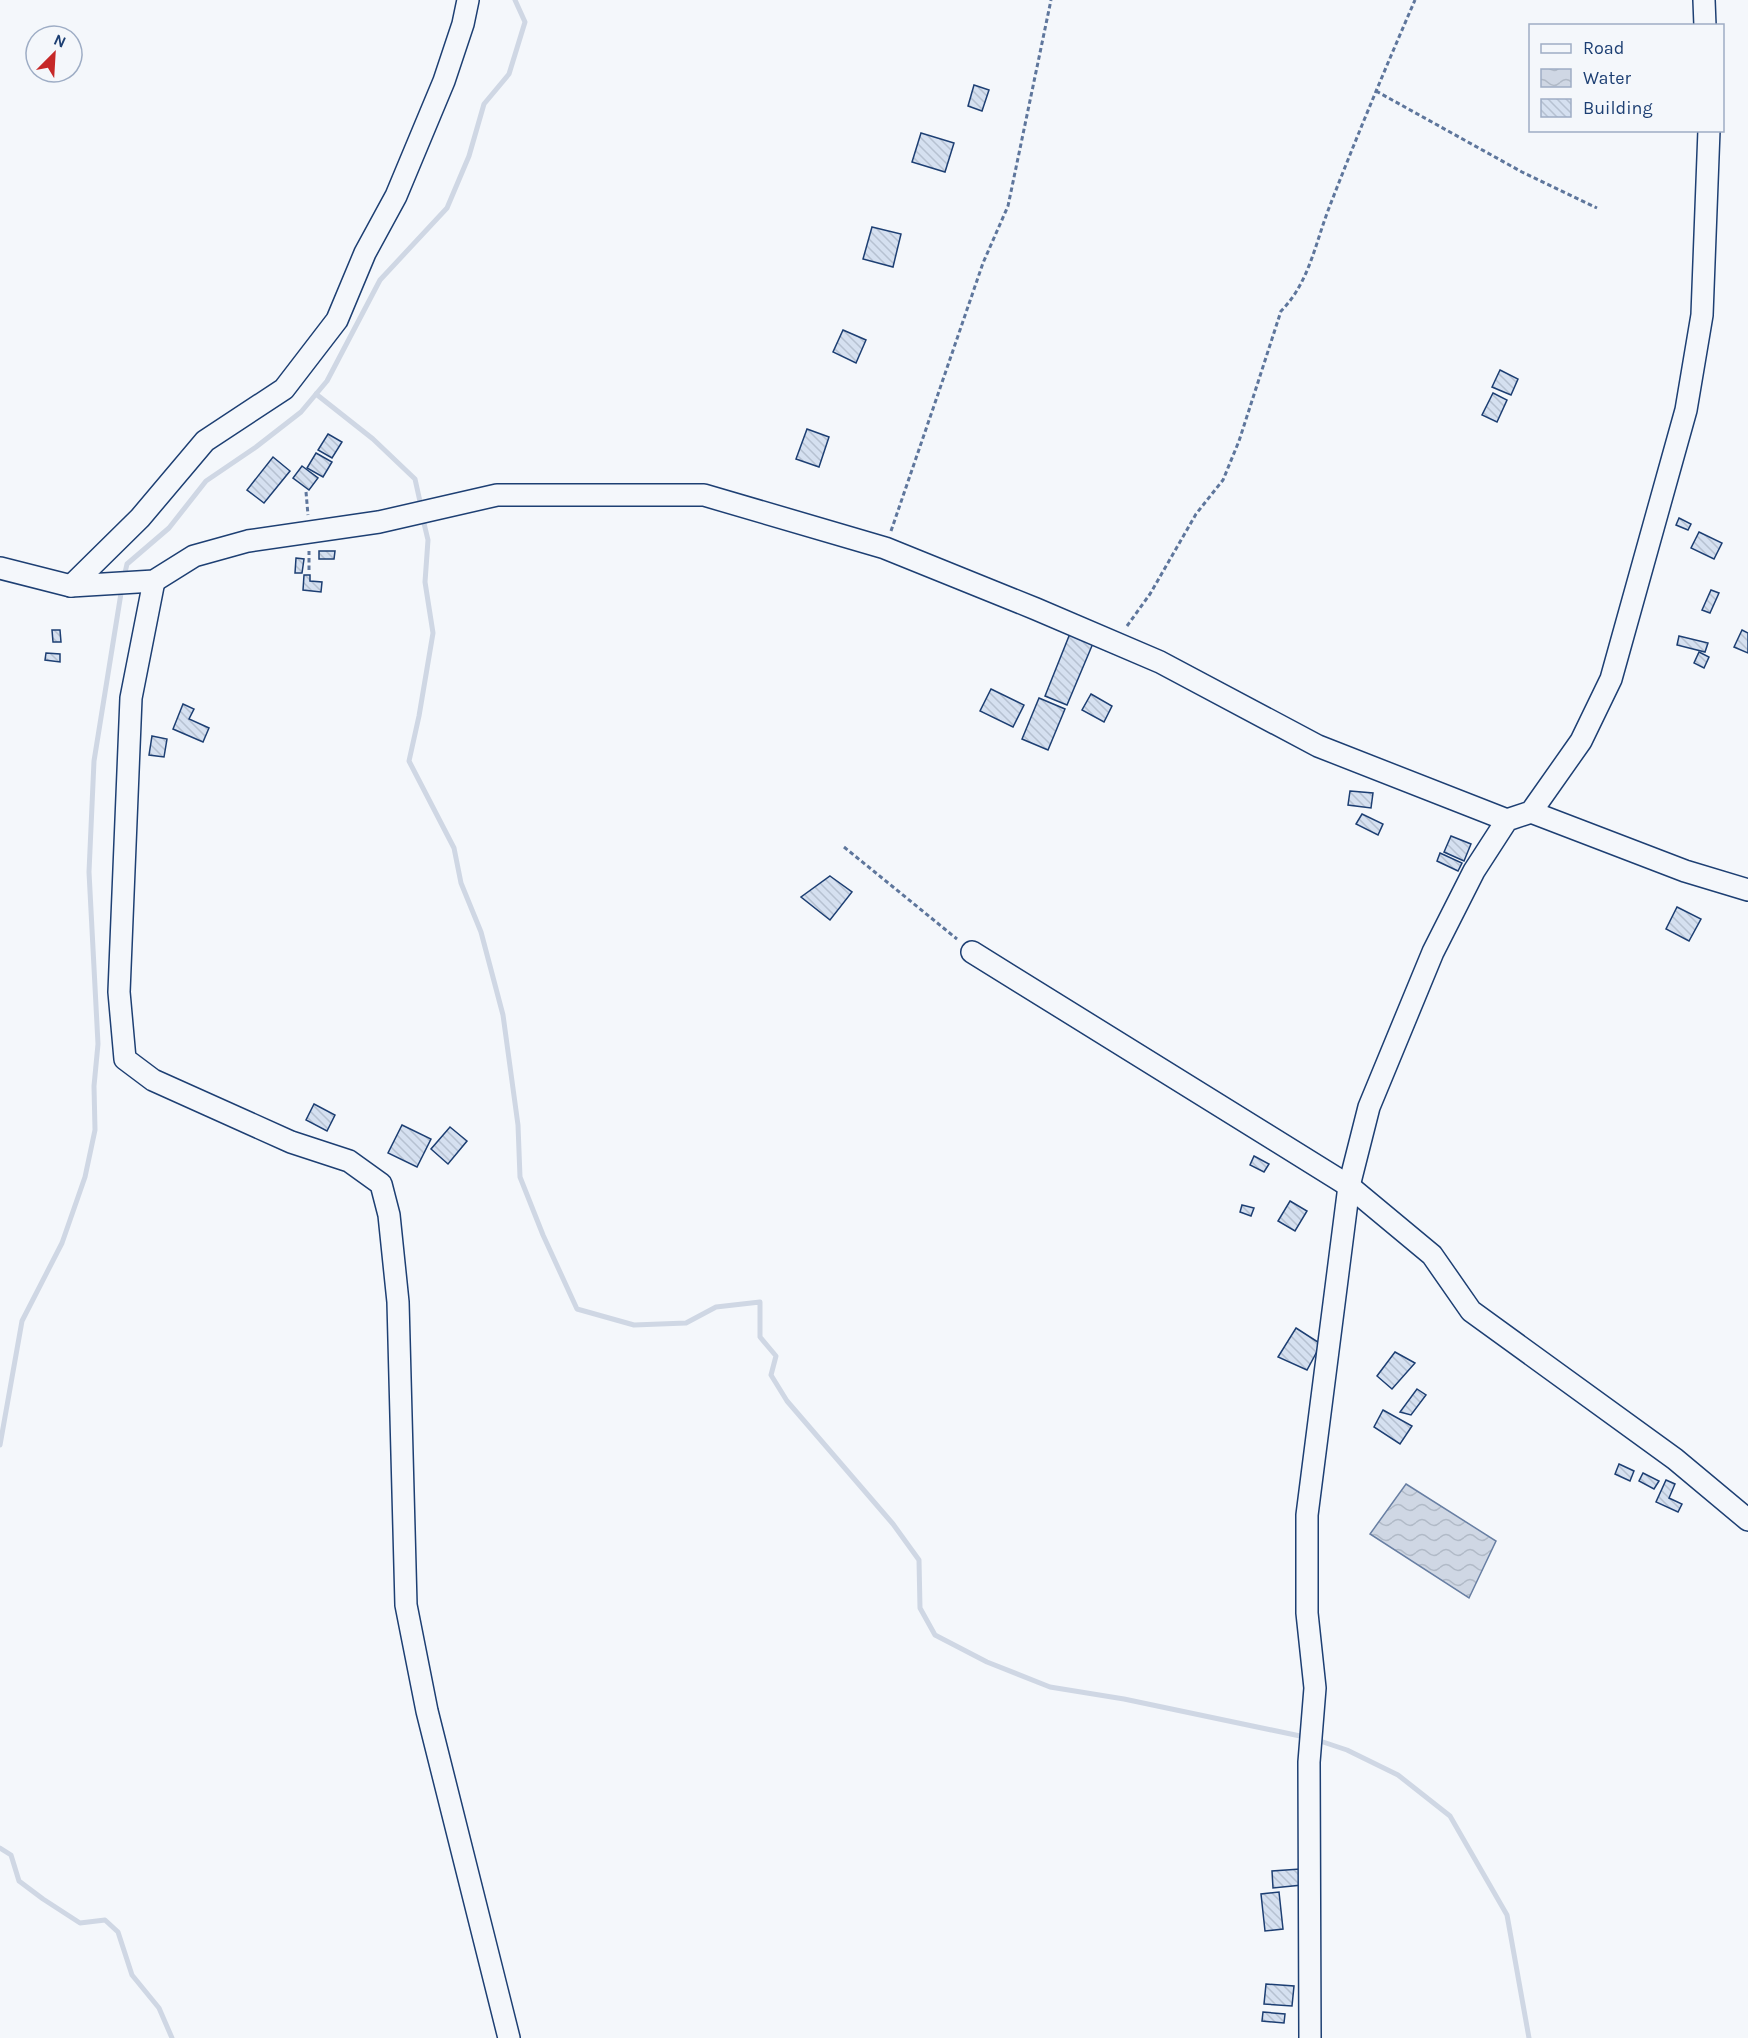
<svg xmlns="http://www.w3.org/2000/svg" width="1748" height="2038" font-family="Karla,sans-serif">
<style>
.water{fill:url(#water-waves);stroke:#687fa3;stroke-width:1.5}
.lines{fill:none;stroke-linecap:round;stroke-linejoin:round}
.stream{stroke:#cfd7e4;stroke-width:5}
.building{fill:url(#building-back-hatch);stroke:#1d3f73;stroke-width:1.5}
.minor-casing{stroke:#1d3f73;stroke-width:24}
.path{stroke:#5e769c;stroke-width:3;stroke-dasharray:4.5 3;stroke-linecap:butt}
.minor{stroke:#f4f7fb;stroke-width:21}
</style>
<defs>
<pattern id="water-waves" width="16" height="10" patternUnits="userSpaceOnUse" patternTransform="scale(1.5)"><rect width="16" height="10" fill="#cfd7e4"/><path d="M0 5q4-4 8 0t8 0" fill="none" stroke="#b1bac7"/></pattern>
<pattern id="building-back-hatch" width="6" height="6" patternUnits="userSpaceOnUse" patternTransform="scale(1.5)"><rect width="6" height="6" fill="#d5e0f0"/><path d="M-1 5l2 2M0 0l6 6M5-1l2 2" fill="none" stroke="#b6c1d1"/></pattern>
</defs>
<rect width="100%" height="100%" fill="#f4f7fb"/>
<polygon class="water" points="1406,1484 1496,1541 1469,1598 1370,1534"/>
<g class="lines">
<g class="stream">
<polyline points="316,394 373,439 415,479 421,506"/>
<polyline points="422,515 428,540 425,582 433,633 419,716 409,761 454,848 461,883 481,932 503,1015 518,1125 520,1177 543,1235 577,1309 634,1325 686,1323 716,1307 760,1302 760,1337 776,1356 771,1375 787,1401 893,1524 919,1560 920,1608 935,1635 987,1662 1050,1687 1124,1699 1305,1737"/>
<polyline points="124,577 127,564 169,528 206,481 256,447 301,412 327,381 380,280 447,208 469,156 484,104 509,74 525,22 515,0"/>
<polyline points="0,1445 22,1321 62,1243 85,1177 95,1130 94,1086 98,1044 89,872 94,761 122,587"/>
<polyline points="1317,1740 1347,1750 1398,1775 1450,1816 1507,1915 1529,2038"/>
<polyline points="0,1848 11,1855 19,1881 43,1899 80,1923 105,1920 118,1932 132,1975 159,2008 172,2038"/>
</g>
</g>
<g class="building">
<polygon points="974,85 989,90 982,111 968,106"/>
<polygon points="921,133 954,143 945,172 912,162"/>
<polygon points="872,227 901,234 893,267 863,259"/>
<polygon points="843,330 866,340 856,363 833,352"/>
<polygon points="1500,370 1518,379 1511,395 1492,387"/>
<polygon points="1493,393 1507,400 1497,422 1482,415"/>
<polygon points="807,429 829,437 819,467 796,459"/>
<polygon points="328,434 342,442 332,458 318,450"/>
<polygon points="316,453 332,462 323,477 307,468"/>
<polygon points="273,457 290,471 264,503 247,490"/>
<polygon points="302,466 318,478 309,490 293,478"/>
<polygon points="1679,518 1691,524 1688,530 1676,525"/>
<polygon points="1699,532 1722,543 1714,559 1691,548"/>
<polygon points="319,551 335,551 334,559 319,559"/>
<polygon points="296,558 304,559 302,573 295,573"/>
<polygon points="304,575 310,575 310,581 322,582 321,592 303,590"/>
<polygon points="1711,590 1719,593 1710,613 1702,610"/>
<polygon points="52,630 60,630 61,642 53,642"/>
<polygon points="1742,630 1748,633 1748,653 1734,647"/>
<polygon points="1071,631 1094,641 1067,705 1045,696"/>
<polygon points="1679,636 1708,643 1705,652 1677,645"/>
<polygon points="1699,652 1709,657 1704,668 1694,663"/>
<polygon points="46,653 60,654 60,662 45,660"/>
<polygon points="991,689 1024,705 1013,727 980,711"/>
<polygon points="1091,694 1112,706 1104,722 1082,710"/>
<polygon points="1039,698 1065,709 1048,750 1022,739"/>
<polygon points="183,704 194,709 189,719 209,728 203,742 173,729"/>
<polygon points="152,736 167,739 164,757 149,755"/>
<polygon points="1350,791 1373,793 1371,808 1348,805"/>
<polygon points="1362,814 1383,824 1378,835 1356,824"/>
<polygon points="1451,836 1471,844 1464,861 1444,852"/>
<polygon points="1440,853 1462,863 1458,871 1437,861"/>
<polygon points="830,876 852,892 830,920 801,897"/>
<polygon points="1677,907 1701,919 1689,941 1666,929"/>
<polygon points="314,1104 335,1115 327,1131 306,1120"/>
<polygon points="402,1125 431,1139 417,1167 388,1153"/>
<polygon points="450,1127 467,1141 448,1164 431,1149"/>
<polygon points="1254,1156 1269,1164 1264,1172 1250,1165"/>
<polygon points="1290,1201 1307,1211 1295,1231 1278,1221"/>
<polygon points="1242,1205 1254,1208 1251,1216 1240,1212"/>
<polygon points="1296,1328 1321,1344 1307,1370 1278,1357"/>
<polygon points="1395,1352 1415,1363 1392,1389 1377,1376"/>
<polygon points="1417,1389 1426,1395 1411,1415 1400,1412"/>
<polygon points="1383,1410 1412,1426 1400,1444 1374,1427"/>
<polygon points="1619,1464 1634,1471 1630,1481 1615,1474"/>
<polygon points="1643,1473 1659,1481 1654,1489 1639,1481"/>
<polygon points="1666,1480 1675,1484 1669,1498 1682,1504 1678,1512 1656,1502"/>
<polygon points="1300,1869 1302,1885 1273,1888 1272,1871"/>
<polygon points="1279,1892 1283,1929 1265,1931 1261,1894"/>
<polygon points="1266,1984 1294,1986 1292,2006 1264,2004"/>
<polygon points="1263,2012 1285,2014 1284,2023 1262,2021"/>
</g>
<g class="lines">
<defs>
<g id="minor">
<polyline points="1704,0 1705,26"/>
<polyline points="0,568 71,586 154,581 194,556 248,541 379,522 497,495 704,495 885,548 1036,609 1160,662 1318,746 1507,820"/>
<polyline points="154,581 131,698 119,992 125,1059 153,1080 291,1142 349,1161 381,1184 389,1215 398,1302 406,1605 427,1711 509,2038"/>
<polyline points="71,586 140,518 205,441 284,389 337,320 365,253 396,196 444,81 463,24 468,0"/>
<polyline points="1531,812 1685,871 1748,890"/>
<polyline points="972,952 1349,1186 1432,1255 1471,1311 1675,1459 1748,1520"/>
<polyline points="1310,2038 1309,1762 1315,1688 1307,1613 1307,1515 1349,1186 1369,1107 1433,952 1474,871 1507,820 1531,812 1581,741 1611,679 1686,410 1702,315 1709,130"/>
</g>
</defs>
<use href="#minor" class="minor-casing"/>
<g class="path">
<polyline points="1376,91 1522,172 1597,208"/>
<polyline points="306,492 308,515"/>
<polyline points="891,531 983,263 1008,206 1051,0"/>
<polyline points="309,570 309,551"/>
<path d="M1127,626L1150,594L1196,514L1223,480L1239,441L1281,311C1309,283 1315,244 1329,208C1356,138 1385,69 1415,0"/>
<polyline points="844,847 957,939"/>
</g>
<use href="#minor" class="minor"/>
</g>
<rect x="1529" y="24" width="195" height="108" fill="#f4f7fb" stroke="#9eadc5" stroke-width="1.5"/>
<rect x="1541" y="44" width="30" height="9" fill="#f4f7fb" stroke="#9eadc5" stroke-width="1.5"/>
<text x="1583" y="54" font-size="18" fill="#1d3f73">Road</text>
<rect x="1541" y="69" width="30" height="18" fill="url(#water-waves)" stroke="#9eadc5" stroke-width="1.5"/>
<text x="1583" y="84" font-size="18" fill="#1d3f73">Water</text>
<rect x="1541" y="99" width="30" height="18" fill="url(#building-back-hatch)" stroke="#9eadc5" stroke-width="1.5"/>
<text x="1583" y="114" font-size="18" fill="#1d3f73">Building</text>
<g transform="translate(54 54) rotate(24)"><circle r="28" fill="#f4f7fb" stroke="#9eadc5" stroke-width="1.5"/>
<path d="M0-4.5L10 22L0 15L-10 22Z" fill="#c62828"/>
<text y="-9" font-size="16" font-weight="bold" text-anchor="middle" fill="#1d3f73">N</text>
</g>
</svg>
